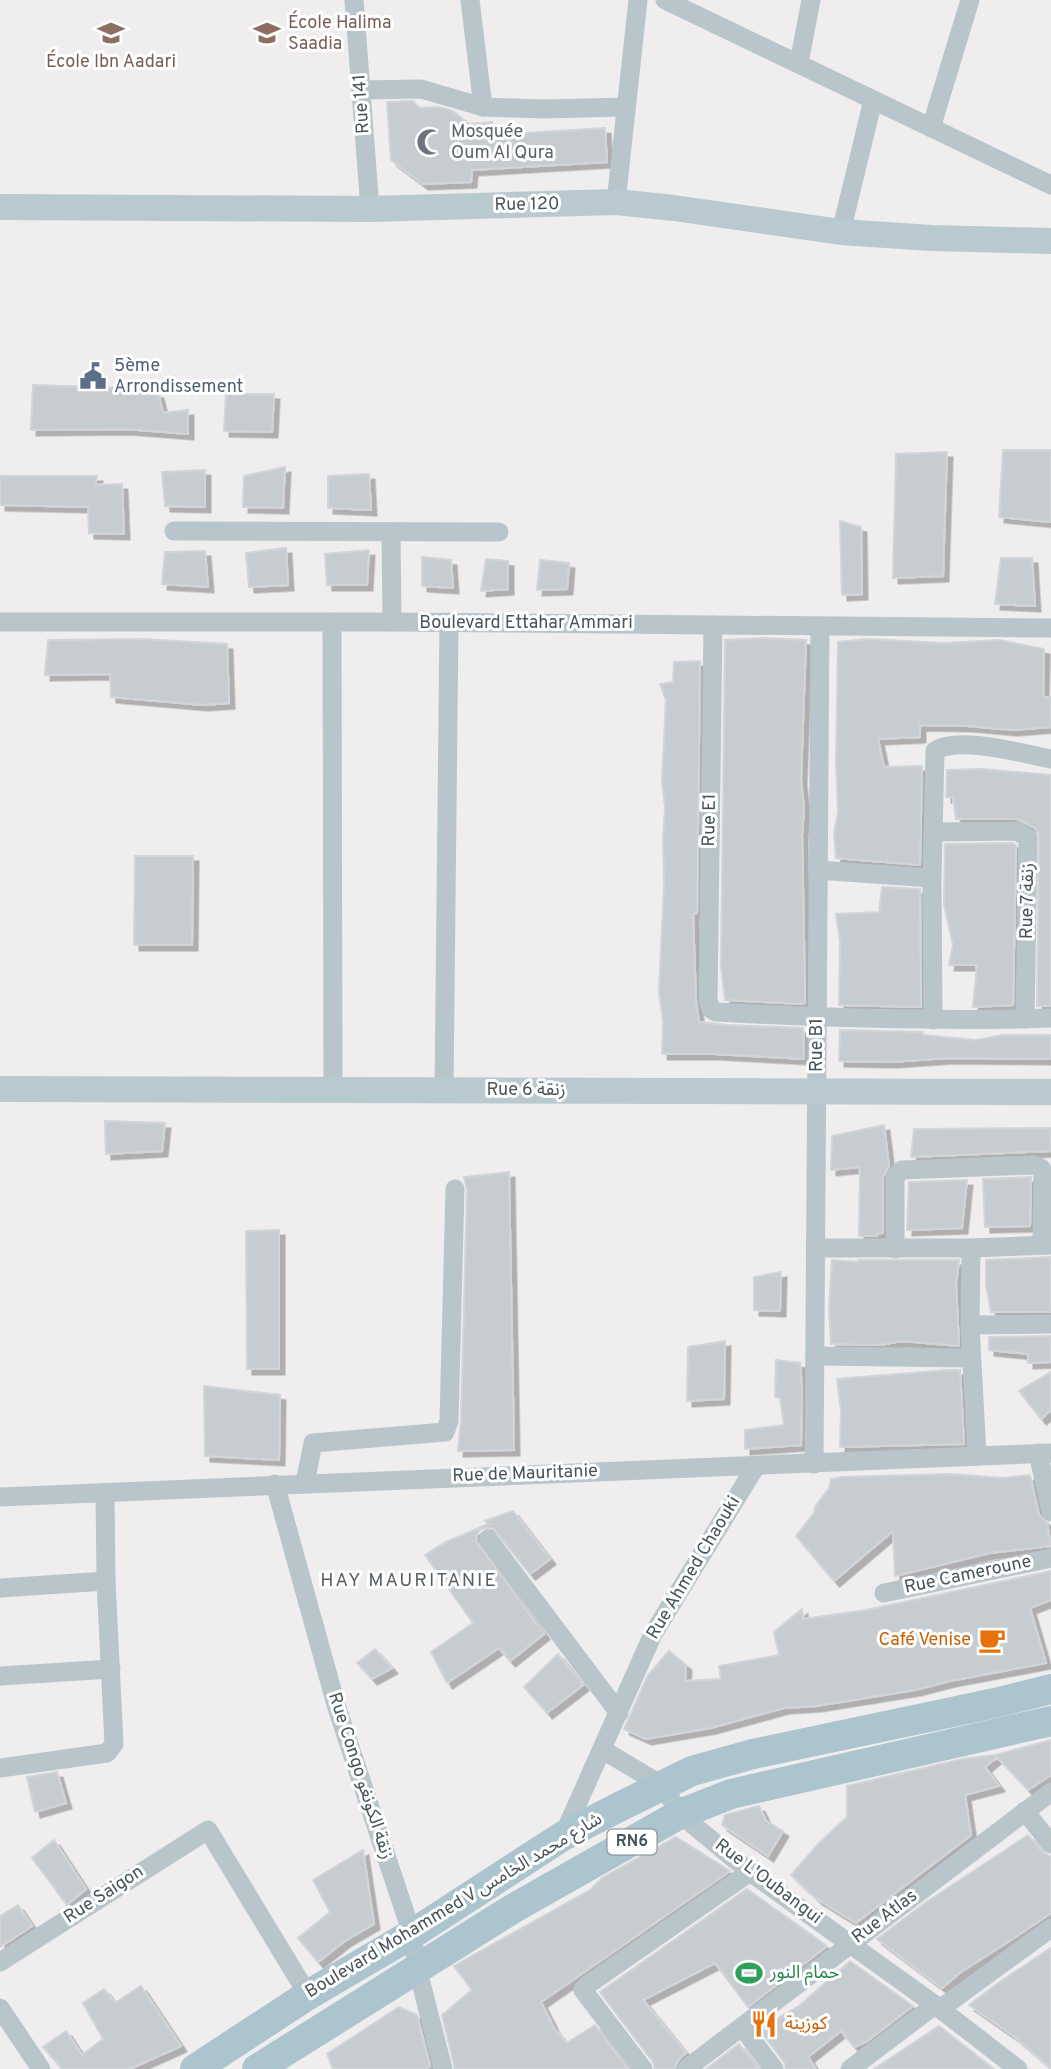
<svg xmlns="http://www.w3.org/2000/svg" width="1051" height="2069" font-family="Overpass,'Noto Sans Arabic',sans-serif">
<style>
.building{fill:#c7ccd0;stroke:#d1d5d9;stroke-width:2;filter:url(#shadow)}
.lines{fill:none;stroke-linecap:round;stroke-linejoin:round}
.street{stroke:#b8c5cb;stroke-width:19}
.secondary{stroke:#b8c9d0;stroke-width:26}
.primary{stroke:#abc4ce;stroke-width:30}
.labels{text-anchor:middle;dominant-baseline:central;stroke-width:6;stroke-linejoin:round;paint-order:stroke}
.shield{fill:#fff;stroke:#7d888c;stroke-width:2}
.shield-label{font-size:16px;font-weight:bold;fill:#45555b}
.education-label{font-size:18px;fill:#785e54;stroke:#fff;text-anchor:start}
.street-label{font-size:18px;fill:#45555b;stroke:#fff}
.worship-label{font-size:18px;fill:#5b616d;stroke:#fff;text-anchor:start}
.service-label{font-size:18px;fill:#4e5e75;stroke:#fff;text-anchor:start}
.food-label{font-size:18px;fill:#c56008;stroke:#fff;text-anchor:end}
.leisure-label{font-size:18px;fill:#27864d;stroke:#fff;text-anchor:start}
.neighbourhood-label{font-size:19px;letter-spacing:2px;fill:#595f62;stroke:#fff}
</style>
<defs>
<filter id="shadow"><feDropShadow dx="5.5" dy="5.5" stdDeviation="0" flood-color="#0004"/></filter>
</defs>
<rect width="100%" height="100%" fill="#f0edee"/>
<g class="building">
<polygon points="413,101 419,108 438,107 453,111 469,124 492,122 492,135 605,128 607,162 472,170 471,182 423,184 391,160 387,102"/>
<polygon points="33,385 126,388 158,393 163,413 188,410 188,434 125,429 31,430"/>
<polygon points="226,394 274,394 272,432 224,431"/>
<polygon points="1003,450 1051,450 1051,522 999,517"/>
<polygon points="947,452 943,576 893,578 896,454"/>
<polygon points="285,467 283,508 243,507 244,476"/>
<polygon points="205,470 205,507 165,506 162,472"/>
<polygon points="369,474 371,510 328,508 328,476"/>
<polygon points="0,476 97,476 95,485 122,484 124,534 89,533 88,507 0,505"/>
<polygon points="840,521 861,527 862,594 842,595"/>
<polygon points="286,548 288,585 249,587 246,553"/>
<polygon points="369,550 367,585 327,585 325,554"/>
<polygon points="205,551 208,587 162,584 165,552"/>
<polygon points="422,557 451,560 453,588 422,586"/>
<polygon points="1001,558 1032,558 1035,606 995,604"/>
<polygon points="486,559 508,561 508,589 481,591"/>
<polygon points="540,560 569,563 567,589 537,590"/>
<polygon points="764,638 806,640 801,780 804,808 802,835 805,993 805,1002 803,1004 725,1000 721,966 725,640"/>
<polygon points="142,639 227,644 229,703 203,705 111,697 110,674 45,675 48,640"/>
<polygon points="868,639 944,643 999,640 1044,649 1043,697 1051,697 1051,727 1012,730 968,726 920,725 920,737 878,739 884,767 922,766 920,865 836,858 834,833 838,812 836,762 838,642"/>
<polygon points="700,661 697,913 693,914 696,1000 699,1022 728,1025 803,1028 804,1059 714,1054 662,1054 663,1021 659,992 664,885 663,838 665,808 662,780 666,700 660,684 673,682 674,662"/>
<polygon points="982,769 1051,775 1051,1006 1037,1006 1039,833 1035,828 1018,819 956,819 953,797 946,797 947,770"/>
<polygon points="1013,843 1016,845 1013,1005 973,1007 977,965 949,965 953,945 944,905 945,844"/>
<polygon points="135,856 193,856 192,945 134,945"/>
<polygon points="882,887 920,889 921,1007 839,1005 840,941 836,914 879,912"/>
<polygon points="840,1030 923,1032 923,1035 977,1040 1003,1035 1051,1035 1051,1059 947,1058 891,1062 839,1061"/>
<polygon points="105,1121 165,1123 162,1151 106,1154"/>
<polygon points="884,1125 889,1166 883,1177 883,1233 877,1234 877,1236 859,1236 860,1167 831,1170 832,1136"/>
<polygon points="1051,1128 1051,1151 911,1157 914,1129"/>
<polygon points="509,1172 514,1450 458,1451 461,1421 467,1189 464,1177"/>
<polygon points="1031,1177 1030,1226 985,1227 983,1179"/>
<polygon points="967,1180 962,1228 907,1230 909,1182"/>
<polygon points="279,1230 279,1369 247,1369 246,1231"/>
<polygon points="1051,1257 1051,1312 991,1312 986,1285 986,1260"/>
<polygon points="832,1260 858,1262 858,1260 959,1260 956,1284 959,1346 901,1341 881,1345 831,1344 829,1308"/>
<polygon points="781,1272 780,1311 754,1310 754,1277"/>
<polygon points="1051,1336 1051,1362 1028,1363 1028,1354 989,1350 989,1337"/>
<polygon points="725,1341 724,1399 687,1401 688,1347"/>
<polygon points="776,1360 800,1363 802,1389 801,1445 745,1449 745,1430 784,1425 780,1398 775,1397"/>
<polygon points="947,1370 960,1370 964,1444 840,1447 841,1412 837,1379"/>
<polygon points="1051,1372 1051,1410 1041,1419 1019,1391"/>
<polygon points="204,1386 280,1395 279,1460 205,1456"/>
<polygon points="951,1474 1003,1478 1030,1475 1039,1515 1047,1523 1051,1546 990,1553 895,1576 893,1531 834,1581 796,1536 814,1513 815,1507 829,1488 831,1479 839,1478 840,1477"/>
<polygon points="513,1511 550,1559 530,1574 493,1528 481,1529 477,1534 476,1541 544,1634 510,1661 499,1648 447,1683 431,1652 473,1623 425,1555 446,1542 488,1524 485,1521"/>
<polygon points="1051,1571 1051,1600 1030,1608 1046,1663 950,1681 915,1690 816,1706 784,1708 711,1728 646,1739 624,1729 648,1675 669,1651 686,1665 685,1681 721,1679 719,1666 779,1655 774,1632 802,1609 803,1619 866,1610"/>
<polygon points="375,1649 392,1668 372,1679 357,1663"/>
<polygon points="558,1654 583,1685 547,1713 524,1687"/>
<polygon points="1051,1740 1051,1775 1028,1790 997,1757 985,1767 999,1786 965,1795 971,1835 856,1923 817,1899 791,1875 819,1843 847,1817 847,1786 962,1759 995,1755"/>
<polygon points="57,1772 66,1803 35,1812 27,1777"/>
<polygon points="759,1806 766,1821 783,1831 768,1856 722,1825 725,1815"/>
<polygon points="1028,1835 1042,1852 1051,1857 1051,1913 1011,1940 961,1972 942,1988 877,1939 925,1903"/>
<polygon points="676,1837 730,1871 541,2002 555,2030 567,2043 595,2025 628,2069 455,2069 442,2015 472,1990 454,1966 590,1890 602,1878"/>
<polygon points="54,1840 86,1889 67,1905 32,1858"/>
<polygon points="363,1850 374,1924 345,1941 318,1962 298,1938 330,1912 313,1880"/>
<polygon points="747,1889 827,1946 748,2007 715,1963 643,2000 686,2053 678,2060 674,2069 655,2069 653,2062 600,1992"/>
<polygon points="18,1905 32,1926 0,1947 0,1916"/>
<polygon points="1051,1948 1051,2068 1015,2037 969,2005 998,1983"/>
<polygon points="850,1961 913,2006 866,2042 854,2047 841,2031 808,2057 816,2069 786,2069 784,2062 759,2029 799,2006"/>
<polygon points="141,1986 181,2046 130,2069 62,2069 43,2047 66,2031 82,2055 103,2039 83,2003 104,1989 115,2003"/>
<polygon points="399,2007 417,2015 430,2066 425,2069 333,2069 327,2054"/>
<polygon points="939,2026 994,2069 874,2069"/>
<polygon points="739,2044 759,2069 706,2069"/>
</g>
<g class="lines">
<g class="street">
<polyline points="354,0 370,209"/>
<polyline points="470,0 483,107"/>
<polyline points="665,0 1051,185"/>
<polyline points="799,63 811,0"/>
<polyline points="361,90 421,89 483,107 543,109 626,107"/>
<polyline points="931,128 970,0"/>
<polyline points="616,202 638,0"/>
<polyline points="841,232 873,100"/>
<polyline points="174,531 499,532"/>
<polyline points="391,532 392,622"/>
<polyline points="0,622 392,622 1051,628"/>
<polyline points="332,622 333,1090"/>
<path d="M713,625L708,1000L711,1009L716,1012C828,1018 939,1022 1051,1018"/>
<polyline points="933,832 1017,831 1028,838 1025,1019"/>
<polyline points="817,870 932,878"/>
<path d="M933,1020L932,878L935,751C957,735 1025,754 1051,759"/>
<polyline points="444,1090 449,622"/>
<polyline points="815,1248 971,1248 1051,1245"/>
<polyline points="971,1248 970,1325 977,1456"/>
<polyline points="895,1249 895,1177 902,1170 1034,1165 1041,1168 1043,1172 1042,1245"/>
<polyline points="970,1325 1051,1324"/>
<polyline points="816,1356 971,1358"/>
<polyline points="1038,1453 1051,1512"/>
<polyline points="814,1464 820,626"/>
<polyline points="305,1483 313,1443 445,1432 449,1421 455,1189"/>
<polyline points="275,1484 337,1708 412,1934 417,1967 443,2069"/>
<polyline points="0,1497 1051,1453"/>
<polyline points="488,1539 619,1713"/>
<polyline points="0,1588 106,1581"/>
<polyline points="884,1593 1051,1558"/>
<polyline points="0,1676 111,1669"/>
<polyline points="603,1750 663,1786 680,1814 750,1872 935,2005 1018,2069"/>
<polyline points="0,1768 107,1753 114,1744 106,1581 105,1492"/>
<polyline points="1025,1811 1051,1844"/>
<polyline points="563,1836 653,1634 756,1466"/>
<polyline points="0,1962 208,1830 308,1995"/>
<polyline points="0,2008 41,2069"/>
<polyline points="940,2009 1051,1928"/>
<polyline points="742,2027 774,2069"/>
<polyline points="643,2069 583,1990 586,1986 750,1872"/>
<polyline points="686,2069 1051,1792"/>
<polyline points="850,2069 935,2005"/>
</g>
<g class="secondary">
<polyline points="0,207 370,209 616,202 674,208 841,232 932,238 1051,241"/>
<polyline points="0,1089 1051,1092"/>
</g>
<g class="primary">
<polyline points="195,2069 308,1995 412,1934 563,1836 615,1809 692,1771 753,1754 995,1703 1051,1689"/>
<polyline points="257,2069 514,1908 680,1814 731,1794 1051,1721"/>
</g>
</g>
<defs>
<symbol id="school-bare" viewBox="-9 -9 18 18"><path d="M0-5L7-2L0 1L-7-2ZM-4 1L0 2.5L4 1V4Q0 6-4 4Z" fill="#8d6e63" stroke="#fff" stroke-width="2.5" paint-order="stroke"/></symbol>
<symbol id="mosque-bare" viewBox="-9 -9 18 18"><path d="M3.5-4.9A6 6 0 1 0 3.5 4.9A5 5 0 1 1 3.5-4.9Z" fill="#6b7280" stroke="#fff" stroke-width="2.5" paint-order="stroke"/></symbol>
<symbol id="civic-bare" viewBox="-9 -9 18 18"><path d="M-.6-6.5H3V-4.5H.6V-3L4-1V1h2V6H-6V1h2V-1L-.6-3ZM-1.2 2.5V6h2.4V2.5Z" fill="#5c6f8a" stroke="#fff" stroke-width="2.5" paint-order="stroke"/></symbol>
<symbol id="cafe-bare" viewBox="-9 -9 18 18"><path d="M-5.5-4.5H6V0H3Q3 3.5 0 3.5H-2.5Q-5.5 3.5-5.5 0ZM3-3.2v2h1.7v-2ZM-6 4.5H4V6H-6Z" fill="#e8710a" stroke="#fff" stroke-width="2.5" paint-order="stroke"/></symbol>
<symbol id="stadium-bare" viewBox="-9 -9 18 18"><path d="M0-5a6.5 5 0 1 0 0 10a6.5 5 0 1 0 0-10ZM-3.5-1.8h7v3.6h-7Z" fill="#2e9e5b" stroke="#fff" stroke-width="2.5" paint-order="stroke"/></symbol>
<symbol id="restaurant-bare" viewBox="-9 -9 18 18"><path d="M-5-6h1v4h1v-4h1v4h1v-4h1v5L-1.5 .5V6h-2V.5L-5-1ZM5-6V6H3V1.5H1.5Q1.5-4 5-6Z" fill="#e8710a" stroke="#fff" stroke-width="2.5" paint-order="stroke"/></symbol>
</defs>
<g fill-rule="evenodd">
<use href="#school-bare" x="92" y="14" width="38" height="38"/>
<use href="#school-bare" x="248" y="14" width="38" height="38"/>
<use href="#mosque-bare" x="411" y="123" width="38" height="38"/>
<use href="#civic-bare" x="74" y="357" width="38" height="38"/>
<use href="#cafe-bare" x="973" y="1621" width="38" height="38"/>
<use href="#stadium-bare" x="730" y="1954" width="38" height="38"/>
<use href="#restaurant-bare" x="745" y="2005" width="38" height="38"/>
</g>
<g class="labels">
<rect class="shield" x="607.5" y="1829.5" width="49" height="25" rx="5"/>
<g class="shield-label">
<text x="632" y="1842">RN6</text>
</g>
<g class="education-label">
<text x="288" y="23">École Halima<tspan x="288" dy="21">Saadia</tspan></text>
<text x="111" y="62" text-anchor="middle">École Ibn Aadari</text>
</g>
<g class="street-label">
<text transform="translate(362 104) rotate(-94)">Rue 141</text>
<text transform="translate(527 205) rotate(-1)">Rue 120</text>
<text x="526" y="623">Boulevard Ettahar Ammari</text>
<text transform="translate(710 820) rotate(-89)">Rue E1</text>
<text transform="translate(1028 901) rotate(-89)">Rue 7 زنقة</text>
<text transform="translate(817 1045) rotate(-90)">Rue B1</text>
<text x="526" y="1090">Rue 6 زنقة</text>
<text transform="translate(525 1474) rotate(-2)">Rue de Mauritanie</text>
<text transform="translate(694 1568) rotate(-59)">Rue Ahmed Chaouki</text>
<text transform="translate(968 1575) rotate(-12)">Rue Cameroune</text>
<text transform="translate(360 1776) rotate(72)">Rue Congo زنقة الكونغو</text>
<text transform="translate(768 1882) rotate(37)">Rue L'Oubangui</text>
<text transform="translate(104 1895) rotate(-33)">Rue Saigon</text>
<text transform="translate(454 1906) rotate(-31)">Boulevard Mohammed V شارع محمد الخامس</text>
<text transform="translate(885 1917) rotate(-37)">Rue Atlas</text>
</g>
<g class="worship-label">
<text x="451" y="132">Mosquée<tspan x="451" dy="21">Oum Al Qura</tspan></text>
</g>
<g class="service-label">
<text x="114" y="366">5ème<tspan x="114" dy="21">Arrondissement</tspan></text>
</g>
<g class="food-label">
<text x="971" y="1640">Café Venise</text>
<text x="785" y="2024" text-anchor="start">كوزينة</text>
</g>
<g class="leisure-label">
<text x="770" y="1973">حمام النور</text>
</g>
<g class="neighbourhood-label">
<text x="409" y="1581">HAY MAURITANIE</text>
</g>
</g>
</svg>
